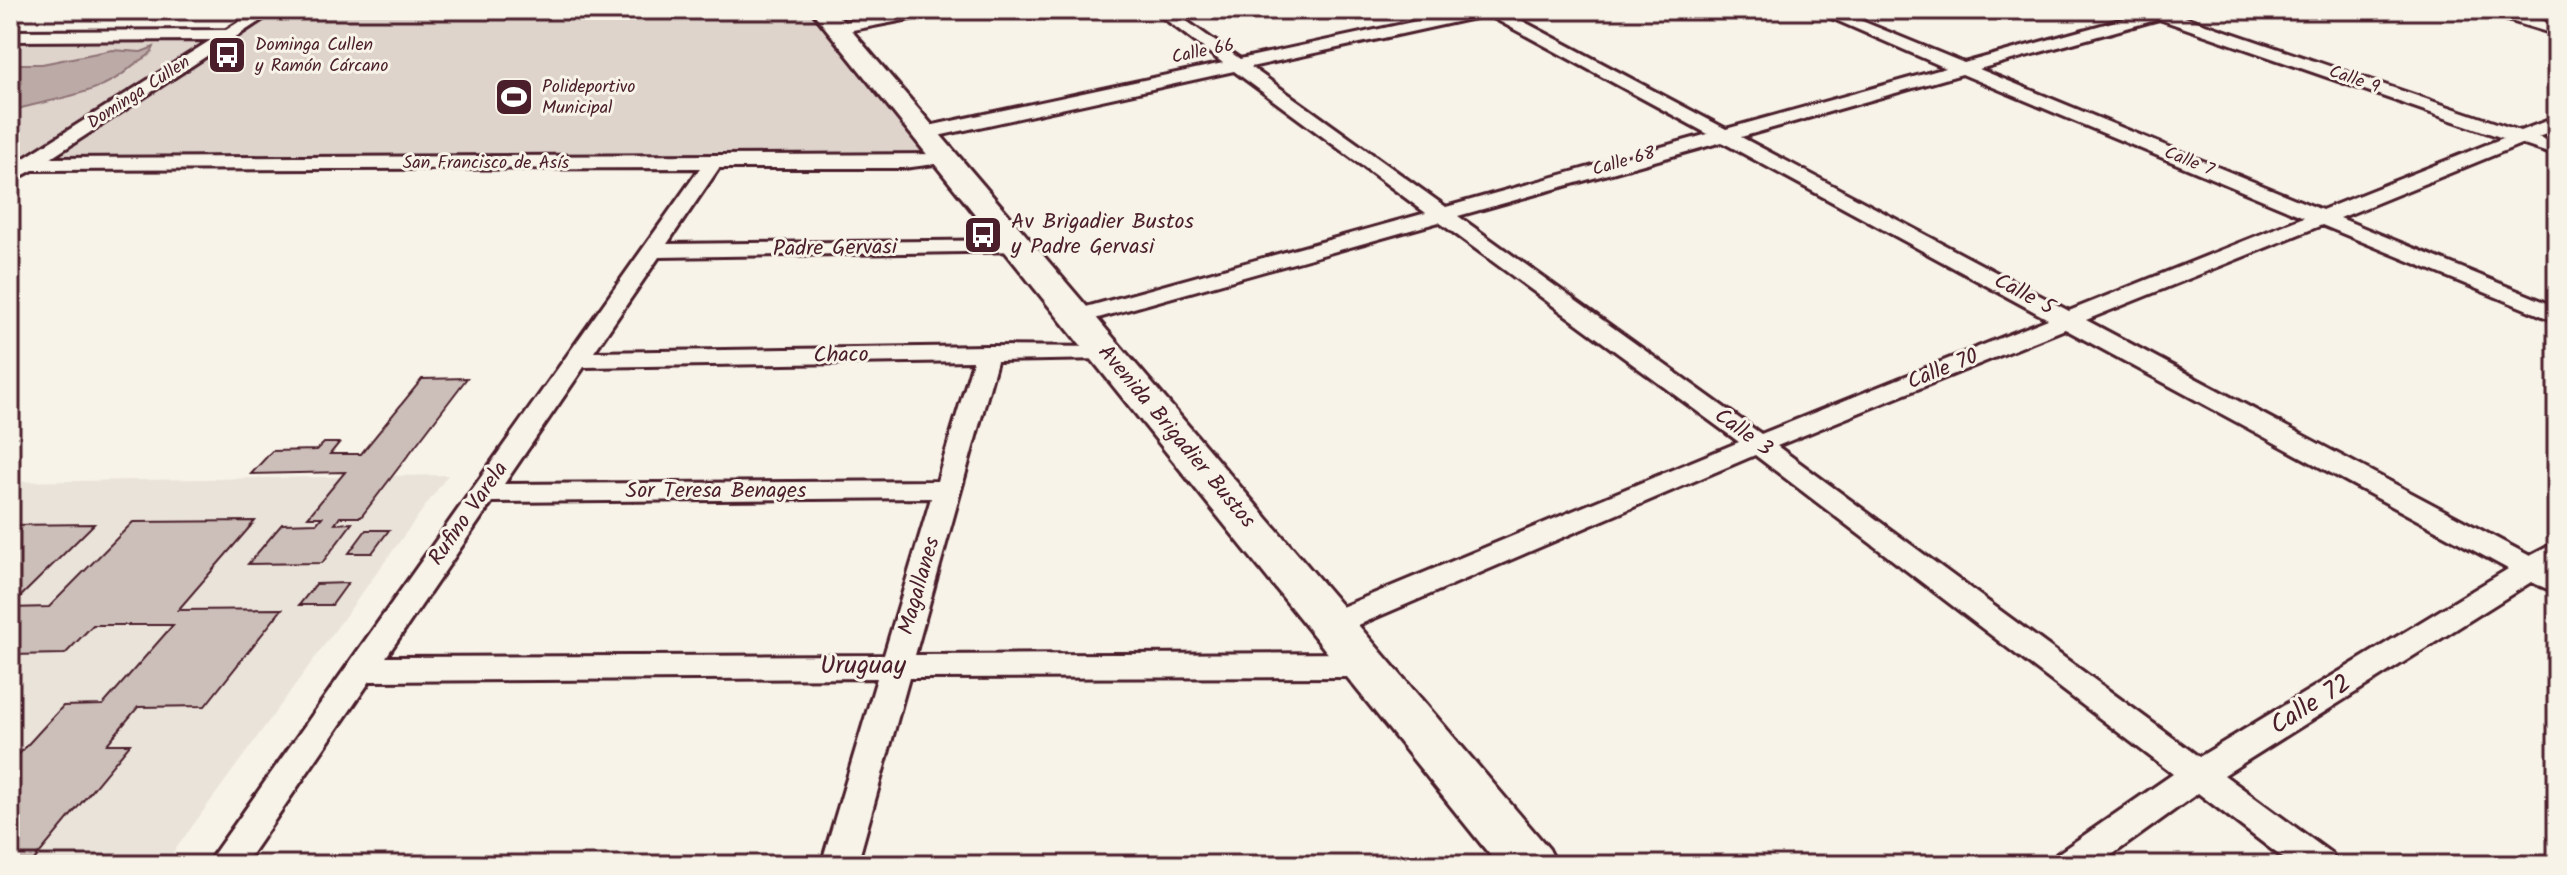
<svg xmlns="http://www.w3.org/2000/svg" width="2567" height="875" font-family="Kalam,sans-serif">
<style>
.built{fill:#eae3da}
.green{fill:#ded4cc;stroke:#947a7c;stroke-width:2}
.water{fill:#bcaaa7;stroke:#8e7275;stroke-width:2}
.building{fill:#ccbfb9;stroke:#4a1f2b;stroke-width:2}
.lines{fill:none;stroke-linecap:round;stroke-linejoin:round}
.street-casing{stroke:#4a1f2b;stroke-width:6}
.secondary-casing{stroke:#4a1f2b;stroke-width:6}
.street{fill:#f7f3e8;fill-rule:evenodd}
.secondary{fill:#f7f3e8;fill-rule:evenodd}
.labels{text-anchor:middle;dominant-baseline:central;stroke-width:6;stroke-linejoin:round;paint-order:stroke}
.far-poi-label{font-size:18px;fill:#4a1f2b;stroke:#f7f3e8;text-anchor:start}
.far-street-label{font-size:18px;fill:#4a1f2b;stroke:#f7f3e8}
.poi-label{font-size:22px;fill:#4a1f2b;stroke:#f7f3e8;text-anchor:start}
.street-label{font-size:22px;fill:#4a1f2b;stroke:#f7f3e8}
.near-street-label{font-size:26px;fill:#4a1f2b;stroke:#f7f3e8}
</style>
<rect width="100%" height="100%" fill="#f7f3e8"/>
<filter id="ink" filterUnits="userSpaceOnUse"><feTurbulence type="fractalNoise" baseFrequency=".0125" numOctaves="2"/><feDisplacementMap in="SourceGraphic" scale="16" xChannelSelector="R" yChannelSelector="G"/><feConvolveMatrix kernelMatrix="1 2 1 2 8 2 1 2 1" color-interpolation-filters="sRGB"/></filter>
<g filter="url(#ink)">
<polygon class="built" points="448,475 164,865 10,865 10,482"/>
<g class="green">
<polygon points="269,10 821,10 943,158 29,164"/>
<polygon points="10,39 200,40 204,43 10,165"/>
</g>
<path class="water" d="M154,47C150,59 139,59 131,67C102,95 50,99 10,111V69L16,64H42L112,50L141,52Z"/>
<g class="building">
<polygon points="467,378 361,517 340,517 335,524 352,523 322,563 248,564 282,524 317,523 322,517 308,517 345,472 251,474 272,451 317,450 324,443 339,443 330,454 361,454 422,379"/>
<polygon points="255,521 178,610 282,609 205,706 138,707 107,744 130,744 30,865 10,865 10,764 63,706 103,705 173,625 93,625 65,654 10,655 10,608 49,607 133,522"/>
<polygon points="94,524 10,607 10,525"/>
<polygon points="366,530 389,530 372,553 349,553"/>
<polygon points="348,583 332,605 299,605 316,584"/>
</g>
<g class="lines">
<defs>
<g id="street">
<path d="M258,10H277L51,158L950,154L953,158L950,162L904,168H719L667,244L1017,240L1028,246L1025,251L659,257L594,352L987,346L1114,347L1118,352L1114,357L1106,359L997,361L915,655L1364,653L1375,657L1380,665L1375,673L1364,677L909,678L857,865H821L877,678L370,681L244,865H206L700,168L33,170L10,182V167L211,40L10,41V31L226,30ZM973,361L937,481L504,484L584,367ZM931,498L884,655L386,657L492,502Z"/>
<polygon points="906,10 939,10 931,15 837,33 829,28 837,23"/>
<path d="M1153,10H1171L1240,59L1468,10H1502L1726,129L1946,68L1813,10H1835L1964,63L2145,13V10H2181L2176,14L2520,131L2557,117V130L2538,137L2557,144V156L2521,144L2340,218L2557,307V322L2322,225L2086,320L2530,556L2557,542V565L2553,568L2557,570V593L2531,582L2224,775L2332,854L2337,865H2292L2198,793L2098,865H2052L2057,854L2173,774L1755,455L1342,632L1331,635L1320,632L1316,624L1320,616L1739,442L1439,222L1084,322H1068L1064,317L1068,312L1426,213L1234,71L924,139L915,133L924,127L1223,63ZM1488,15L1708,134L1446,207L1251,67ZM2159,19L2503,138L2322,210L1979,69ZM1962,74L2304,217L2069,311L1741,137ZM1722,142L2048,319L1761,434L1458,216ZM2065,329L2508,569L2199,757L1777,446Z"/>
<polygon points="2482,10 2507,10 2557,25 2557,35 2484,13"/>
</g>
<polygon id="secondary" points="811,10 834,10 1549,849 1557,865 1498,865"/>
</defs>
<use href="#street" class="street-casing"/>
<use href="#secondary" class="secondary-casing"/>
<use href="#street" class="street"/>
<use href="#secondary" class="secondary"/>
</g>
</g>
<defs>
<symbol id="bus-square" viewBox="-11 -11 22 22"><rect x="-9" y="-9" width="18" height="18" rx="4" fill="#4a1f2b" stroke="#f7f3e8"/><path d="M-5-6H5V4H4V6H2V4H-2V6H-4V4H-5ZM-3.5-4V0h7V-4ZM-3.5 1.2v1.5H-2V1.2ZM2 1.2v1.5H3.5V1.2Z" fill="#fff"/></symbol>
<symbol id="stadium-square" viewBox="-11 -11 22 22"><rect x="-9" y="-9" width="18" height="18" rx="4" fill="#4a1f2b" stroke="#f7f3e8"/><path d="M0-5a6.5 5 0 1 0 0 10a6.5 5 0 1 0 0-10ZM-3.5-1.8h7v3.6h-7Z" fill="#fff"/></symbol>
</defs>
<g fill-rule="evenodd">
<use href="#bus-square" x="205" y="33" width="44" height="44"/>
<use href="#stadium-square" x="492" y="75" width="44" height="44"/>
<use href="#bus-square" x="961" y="213" width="44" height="44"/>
</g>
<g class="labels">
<g class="far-poi-label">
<text x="255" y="45">Dominga Cullen<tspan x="255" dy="21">y Ramón Cárcano</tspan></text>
<text x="542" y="87">Polideportivo<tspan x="542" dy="21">Municipal</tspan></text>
</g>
<g class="far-street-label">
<text transform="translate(1203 52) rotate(-12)">Calle 66</text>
<text transform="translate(2354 80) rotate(19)">Calle 9</text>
<text transform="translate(139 93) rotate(-33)">Dominga Cullen</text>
<text transform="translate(1624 162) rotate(-16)">Calle 68</text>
<text transform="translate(2189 162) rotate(22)">Calle 7</text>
<text x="486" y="163">San Francisco de Asís</text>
</g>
<g class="poi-label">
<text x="1011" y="222">Av Brigadier Bustos<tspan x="1011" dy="25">y Padre Gervasi</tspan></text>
</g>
<g class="street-label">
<text transform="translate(835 249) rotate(-1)">Padre Gervasi</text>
<text transform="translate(2024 295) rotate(28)">Calle 5</text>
<text transform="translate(841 356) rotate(-1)">Chaco</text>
<text transform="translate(1943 370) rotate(-22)">Calle 70</text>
<text transform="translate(1743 433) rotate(36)">Calle 3</text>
<text transform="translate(1176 437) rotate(50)">Avenida Brigadier Bustos</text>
<text x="716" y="491">Sor Teresa Benages</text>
<text transform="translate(469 514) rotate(-55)">Rufino Varela</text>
<text transform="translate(920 586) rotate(-74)">Magallanes</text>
</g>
<g class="near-street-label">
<text x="863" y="666">Uruguay</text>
<text transform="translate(2311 705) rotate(-32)">Calle 72</text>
</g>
</g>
<rect width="2567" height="875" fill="none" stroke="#f7f3e8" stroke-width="40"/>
<rect x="20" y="20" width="2527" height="835" fill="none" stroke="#4a1f2b" stroke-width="3" filter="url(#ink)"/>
</svg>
